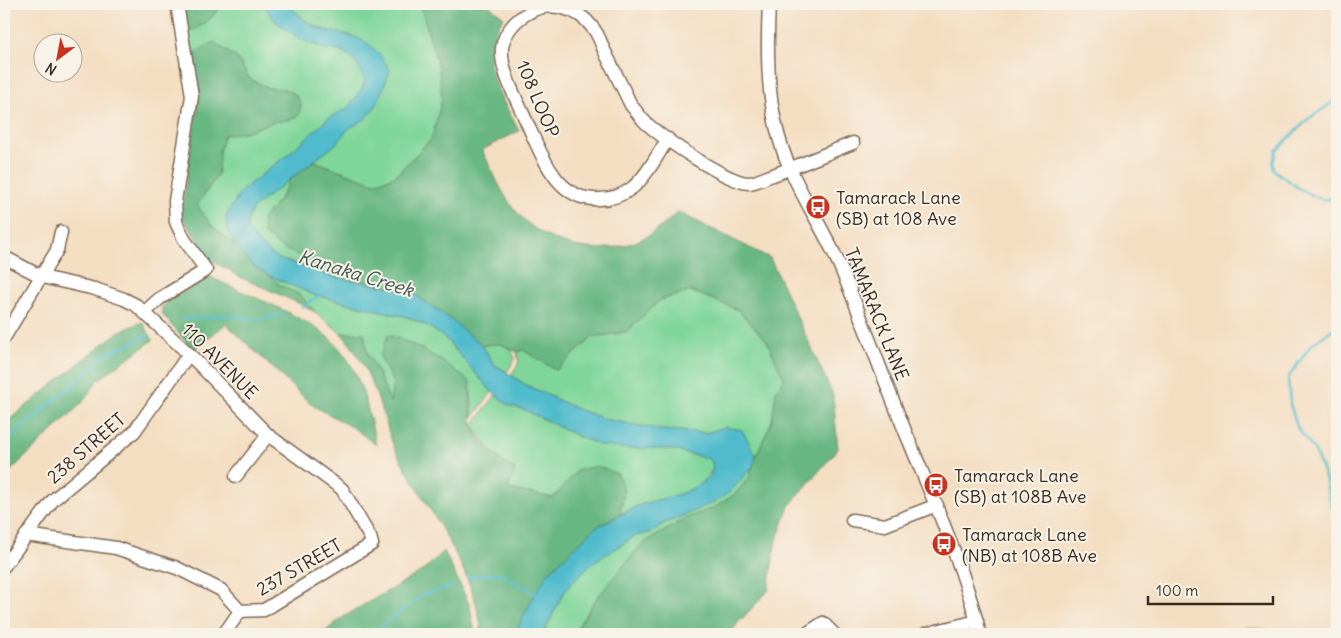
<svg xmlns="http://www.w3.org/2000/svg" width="1341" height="638" font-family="Delius,sans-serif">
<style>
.green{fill:#7fd69a;stroke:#5d805c}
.forest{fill:#67b782;stroke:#517050}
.water{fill:#50bbcc;stroke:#467275}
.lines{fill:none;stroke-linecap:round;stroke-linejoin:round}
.stream{stroke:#50bbcc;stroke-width:2.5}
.minor-casing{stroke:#7c6957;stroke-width:15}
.minor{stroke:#fff;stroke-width:12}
.labels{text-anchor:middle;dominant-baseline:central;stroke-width:4;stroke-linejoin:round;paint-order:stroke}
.street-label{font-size:18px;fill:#3b2a1e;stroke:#f7f3e8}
.poi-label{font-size:18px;fill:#3b2a1e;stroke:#f7f3e8;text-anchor:start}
.water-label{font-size:19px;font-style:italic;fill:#415652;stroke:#f7f3e8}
</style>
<rect width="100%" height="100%" fill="#f7f3e8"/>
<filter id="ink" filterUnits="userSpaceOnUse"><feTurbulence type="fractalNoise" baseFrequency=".02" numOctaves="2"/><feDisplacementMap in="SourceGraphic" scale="10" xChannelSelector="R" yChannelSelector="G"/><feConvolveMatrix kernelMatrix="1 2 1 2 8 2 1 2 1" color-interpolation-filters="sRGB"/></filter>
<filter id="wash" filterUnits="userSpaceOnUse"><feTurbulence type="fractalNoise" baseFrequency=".0096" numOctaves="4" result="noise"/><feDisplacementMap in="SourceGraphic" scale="20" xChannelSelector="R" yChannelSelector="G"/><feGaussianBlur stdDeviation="1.12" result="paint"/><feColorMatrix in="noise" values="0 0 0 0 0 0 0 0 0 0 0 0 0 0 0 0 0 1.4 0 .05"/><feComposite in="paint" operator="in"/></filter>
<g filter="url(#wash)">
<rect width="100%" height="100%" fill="#f4dec2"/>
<g class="green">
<polygon points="224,4 263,4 276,22 323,48 340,51 350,56 361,70 365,81 361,90 347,109 330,117 286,156 242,190 227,229 237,247 212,226 197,205 218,174 219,152 224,135 248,131 272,122 289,120 285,89 268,88 250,79 237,58 190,55 187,34 207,22"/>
<path d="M288,4H420L439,69L442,99L432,138L395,176L374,183L314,161L336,144L348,129L365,119L376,106L351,35C318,31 311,26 288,4Z"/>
<path d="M290,179C284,195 274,206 263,218L265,235L284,249L366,282L334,277L277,258L262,246L247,229L248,217L254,207Z"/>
<polygon points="268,275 314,295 407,317 428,326 446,339 492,392 473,417 470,382 380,356 393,383 390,403 380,377 367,352 364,334 341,333 315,312 300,295 281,286"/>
<polygon points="691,291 738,310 767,341 785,379 776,392 772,421 756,456 741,430 725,427 706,433 662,430 604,419 575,408 526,385 511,375 519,363 517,352 523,350 556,370 593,337 626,332 660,300"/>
<polygon points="501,344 511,349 515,359 507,372 494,364 482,345"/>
<path d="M496,395L508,405L525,410L579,437L602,445L668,449L707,458L712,462L713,468C700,494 667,497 642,504C634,507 627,511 620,514L624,491L578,470L553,498L507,489L515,470C495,458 485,445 473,425Z"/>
<polygon points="753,466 749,478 735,494 714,508 686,518 641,545 596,599 573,634 543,634 563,594 572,582 592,563 635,536 649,533 663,524 692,512 731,491"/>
<polygon points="1247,627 1300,634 1247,634"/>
</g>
<g class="forest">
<polygon points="182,4 224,4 207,22 187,34"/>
<path d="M420,4H487L504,17C474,59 499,92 519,131L482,150C492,170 501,193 515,210C546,248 601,259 644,238C657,231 667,222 678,212L770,258L833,395L838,449L789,506L775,545L768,591L738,623L730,634H573L596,599L641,545L686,518L714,508L735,494L749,478L756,456L772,421L776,392L784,379L767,341L738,310L691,291L660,300L626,332L593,337L556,370L523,350L517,352L501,344L482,345L441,312L407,290L366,282L284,249L264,235L262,218L277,203L286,189L290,179L314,161L374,183L396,176L432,138L442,99L439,69Z"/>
<polygon points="214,42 237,58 250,79 268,88 285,89 296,95 301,105 299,115 289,120 272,122 248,131 224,135 219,152 218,174 197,205 212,226 237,247 253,266 268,275 281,286 300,295 315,312 296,302 233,274 233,272 210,260 181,215 198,101 190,55"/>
<path d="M209,276C248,297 311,315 340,349C362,375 369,413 376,445L355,429L312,405L226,324L193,350L162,314V307L166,303Z"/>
<polygon points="142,322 153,340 98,380 82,403 4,477 4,424 118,332"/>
<path d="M341,333H364L367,352L380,377L390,402L393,383L380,356L388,335C421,346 442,359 470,382C471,395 470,412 473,425C478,443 500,461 515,470L508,489L553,498L578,470L597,466L618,474L624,491L620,514L595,528L547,574L516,634H482C474,565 426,509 395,449C390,439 388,427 384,417C374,385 363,358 341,333Z"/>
<polygon points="444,551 470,606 475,634 322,634 343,617 424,570"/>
</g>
<path class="water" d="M263,4H288C295,11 304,22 314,26C326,32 339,32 351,36C370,41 382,55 390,71L376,106L365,119L348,129L336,144L254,207L248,217L247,229L262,246L277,258L334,277L407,290L441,312L482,345L494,364L526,385L575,408L604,419L662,430L706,433L725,427L742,430L756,456L753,466L731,491L715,502L663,524L649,533L635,536L592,563L572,582L563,594L543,634H515L533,597L547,574L595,528L640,505L683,493L698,486L710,476L713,468L712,462L707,458L668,449L622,448L602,446L580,437L525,410L508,405L490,390L446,339L428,326L407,317L314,295L268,275L253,266L237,247L227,229L226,216L242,190L286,156L330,117L347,109L361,90L365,81L361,70L350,56L340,51L323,48L302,40L276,22Z"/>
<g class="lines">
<g class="stream">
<polyline points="1337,94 1332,103 1308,119 1276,151 1273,163 1274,170 1298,188 1322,200 1337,198"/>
<polyline points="302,307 321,294"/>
<polyline points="182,319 231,315 258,320 284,314"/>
<polyline points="1337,326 1311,345 1288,378 1290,404 1298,429 1314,450 1325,477 1331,505 1337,519"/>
<polyline points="4,442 27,424 107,354 149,335"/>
<polyline points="467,577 499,573 538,595"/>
<polyline points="372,634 423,595 452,586"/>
</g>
</g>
</g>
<g filter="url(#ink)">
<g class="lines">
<defs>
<g id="minor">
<path d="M769,4C766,64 767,122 794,177C809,209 829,239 842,271C866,328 886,386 910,443C936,506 964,568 980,634"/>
<path d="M668,139C657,155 647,176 632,188C623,195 612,199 600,199C557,202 542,155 527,123C518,101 500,72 502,48C504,33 515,20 528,13C549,0 578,8 592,27C598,33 601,43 604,50C613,68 622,87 631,105C636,111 640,117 646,123C664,139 725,181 748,183C755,183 764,178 770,176C798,166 825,154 853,143"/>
<polyline points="4,257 42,277 95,289 124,299 136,305 189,354 268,435 342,489 370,537 372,544 264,610 240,611"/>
<polyline points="145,312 159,299 206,270 184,239 176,222 175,201 192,96 177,4"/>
<polyline points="4,338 57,250 61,232"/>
<polyline points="236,476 268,435"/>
<polyline points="852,520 885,525 937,505"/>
<polyline points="26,535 116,548 177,568 221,590 240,611"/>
<polyline points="4,566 53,500 134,432 189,354"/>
<polyline points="823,623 834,634"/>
<polyline points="224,634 240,611"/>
<polyline points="806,634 823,623"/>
<polyline points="925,634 977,621"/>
</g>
</defs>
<use href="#minor" class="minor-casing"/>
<use href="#minor" class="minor"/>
</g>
</g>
<defs>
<symbol id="bus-disc" viewBox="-11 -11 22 22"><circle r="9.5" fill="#c8321e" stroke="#f7f3e8"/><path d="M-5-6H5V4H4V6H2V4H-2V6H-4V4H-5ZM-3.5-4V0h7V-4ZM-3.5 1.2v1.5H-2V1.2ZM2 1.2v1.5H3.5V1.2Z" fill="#fff"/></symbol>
</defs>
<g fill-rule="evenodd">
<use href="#bus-disc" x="804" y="193" width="28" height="28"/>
<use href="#bus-disc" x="922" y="471" width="28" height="28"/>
<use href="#bus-disc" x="930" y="530" width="28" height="28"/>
</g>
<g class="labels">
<g class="street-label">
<text transform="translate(538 99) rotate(67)">108 LOOP</text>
<text transform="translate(877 314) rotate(68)">TAMARACK LANE</text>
<text transform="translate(220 361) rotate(45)">110 AVENUE</text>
<text transform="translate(86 448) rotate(-41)">238 STREET</text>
<text transform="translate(299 567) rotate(-30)">237 STREET</text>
</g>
<g class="poi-label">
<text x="836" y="197">Tamarack Lane<tspan x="836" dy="21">(SB) at 108 Ave</tspan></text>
<text x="954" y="475">Tamarack Lane<tspan x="954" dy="21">(SB) at 108B Ave</tspan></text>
<text x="962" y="534">Tamarack Lane<tspan x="962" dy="21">(NB) at 108B Ave</tspan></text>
</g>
<g class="water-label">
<text transform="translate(356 273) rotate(17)">Kanaka Creek</text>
</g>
</g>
<rect width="1341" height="638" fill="none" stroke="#f7f3e8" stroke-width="20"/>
<g transform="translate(58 58) rotate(212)"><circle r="24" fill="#f7f3e8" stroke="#aca397"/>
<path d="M0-4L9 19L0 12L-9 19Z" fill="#c8321e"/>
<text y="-8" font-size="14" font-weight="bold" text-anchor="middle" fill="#3b2a1e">N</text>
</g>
<path d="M1148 596v8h125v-8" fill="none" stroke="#3b2a1e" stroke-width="2.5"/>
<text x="1156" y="596" font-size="15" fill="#3b2a1e" stroke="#f7f3e8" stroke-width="4" paint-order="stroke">100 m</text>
</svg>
